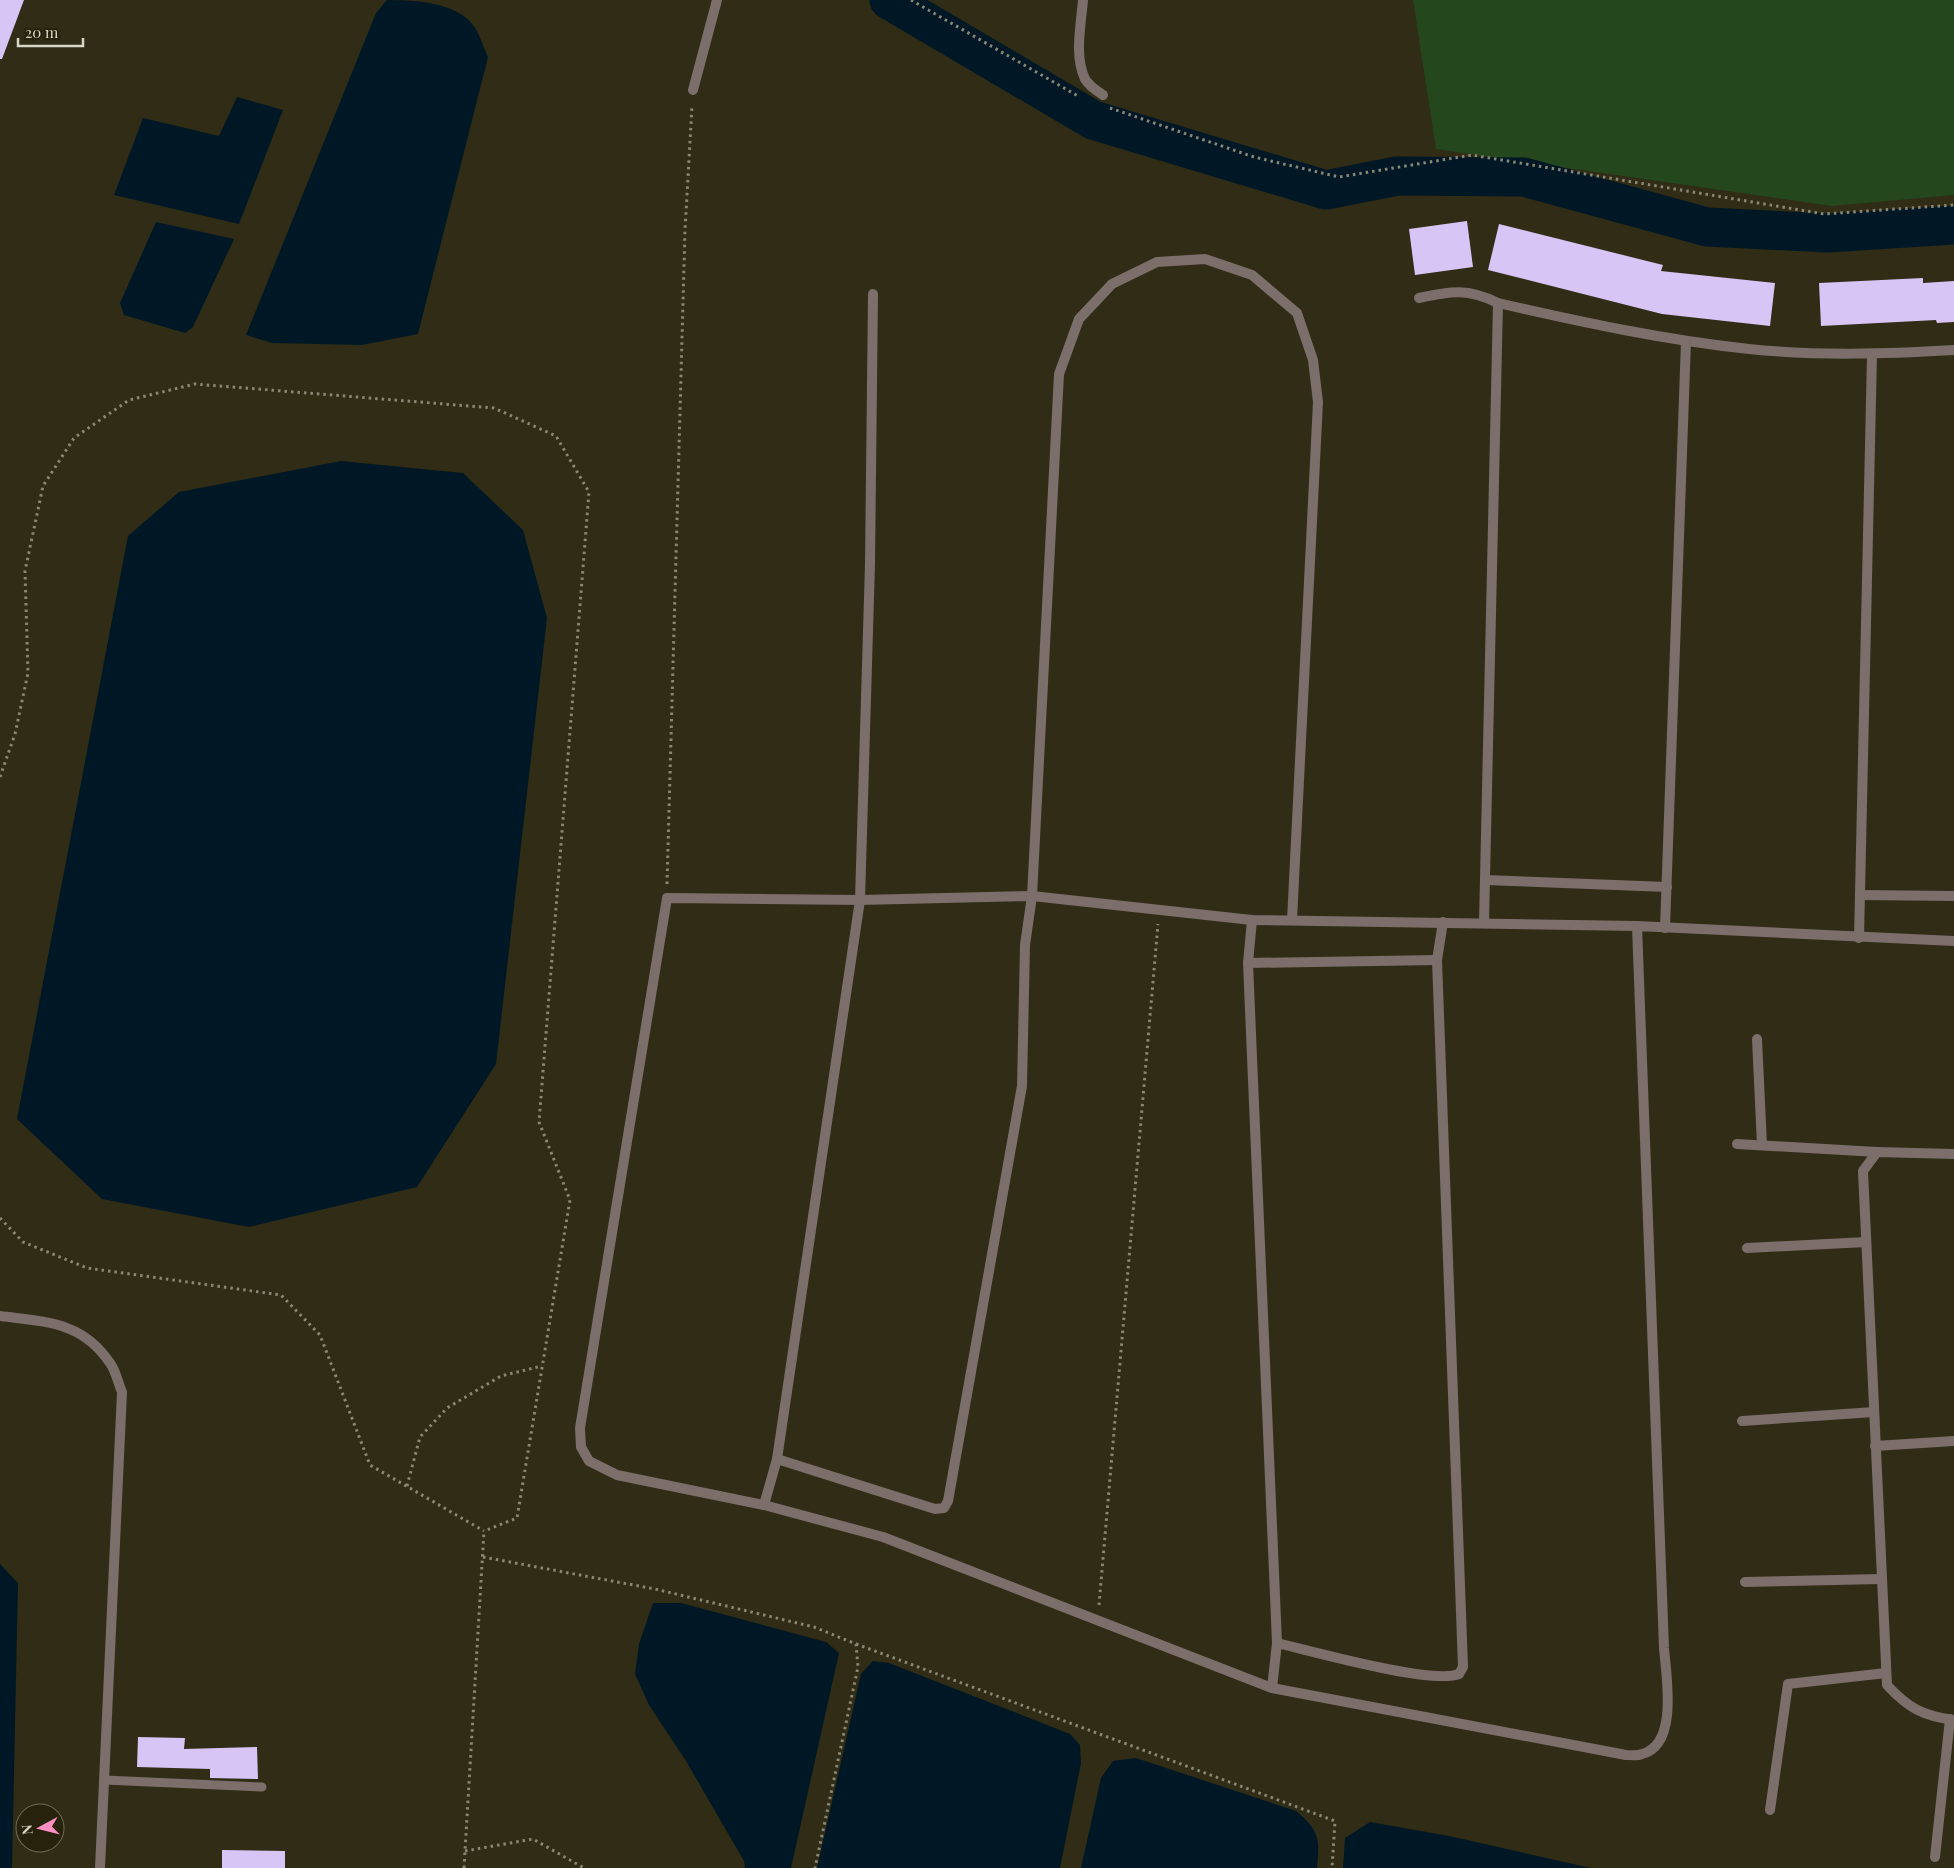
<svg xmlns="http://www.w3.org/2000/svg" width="1954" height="1868" font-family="'Playfair Display',serif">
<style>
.green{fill:#25471e}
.water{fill:#001826}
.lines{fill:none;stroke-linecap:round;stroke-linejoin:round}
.river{stroke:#001826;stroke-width:39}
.building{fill:#d7c5f6}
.path{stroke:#8a8775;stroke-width:3;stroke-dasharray:2.5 4;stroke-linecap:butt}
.lane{stroke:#7b6e6b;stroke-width:9}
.street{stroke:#7b6e6b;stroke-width:10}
</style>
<rect width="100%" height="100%" fill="#302c15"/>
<polygon class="green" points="1413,0 1954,0 1954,195 1832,206 1436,149"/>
<g class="water">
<path d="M387,0C414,0 456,2 473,25C480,34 483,47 488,57L418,334L362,345L272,343L246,335L376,13Z"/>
<polygon points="237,97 283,110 239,224 114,195 143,118 219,136"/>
<polygon points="156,222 234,239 193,327 185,333 124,315 120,303"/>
<polygon points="341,461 463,473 523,530 547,618 496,1064 417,1187 249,1227 102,1199 17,1119 128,536 179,492"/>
<polygon points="0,1564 18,1583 12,1868 0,1868"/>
<polygon points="653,1603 681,1603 826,1642 839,1653 791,1868 745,1868 744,1861 686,1761 649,1705 635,1674 639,1644"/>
<polygon points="873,1661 889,1663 1070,1734 1080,1745 1081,1763 1060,1868 817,1868 861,1674"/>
<path d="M1136,1758L1296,1811C1319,1830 1320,1839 1317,1868H1081L1101,1778L1113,1761Z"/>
<polygon points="1370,1822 1449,1836 1591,1868 1343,1868 1345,1838"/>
</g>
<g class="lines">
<polyline class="river" points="889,0 1093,120 1326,190 1397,176 1524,177 1707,227 1828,233 1954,225"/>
</g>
<g class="building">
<polygon points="0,0 24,0 2,59 0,59"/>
<polygon points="1467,221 1473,267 1415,275 1409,229"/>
<polygon points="1499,224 1663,265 1661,271 1775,283 1770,326 1662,314 1488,270"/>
<polygon points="1923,278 1923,283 1954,281 1954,322 1937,323 1936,320 1821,326 1819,283"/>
<polygon points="138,1737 185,1738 184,1749 257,1747 258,1779 210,1778 210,1769 137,1767"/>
<polygon points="222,1850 285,1851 285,1868 222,1868"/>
</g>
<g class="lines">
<g class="path">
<polyline points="911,0 1078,96"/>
<polyline points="1110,108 1254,157 1339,177 1472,155 1824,214 1954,205"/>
<polyline points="0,777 15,734 28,673 25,571 43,486 74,438 129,400 195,384 494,408 556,436 589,492 539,1122 570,1200 517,1518 484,1531"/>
<polyline points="667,884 685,230 692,106"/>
<polyline points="0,1218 23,1242 87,1268 281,1295 320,1335 370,1465 484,1531"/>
<polyline points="407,1486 420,1437 447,1408 501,1376 542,1366"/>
<polyline points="483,1557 655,1589 814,1627 856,1644 858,1667 815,1868"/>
<polyline points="1099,1605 1158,924"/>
<polyline points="856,1644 1335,1821 1332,1868"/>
<polyline points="465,1851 533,1839 584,1868"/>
<polyline points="464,1868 484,1531"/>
</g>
<polyline class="lane" points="104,1780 262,1787"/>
<g class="street">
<path d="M1083,0C1081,25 1074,56 1085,79C1089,86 1097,91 1103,95"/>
<polyline points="693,90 717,0"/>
<path d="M1419,298C1451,291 1468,288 1498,303C1581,322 1664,340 1749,349C1817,356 1885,354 1954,350"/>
<polyline points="1485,880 1667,887"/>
<polyline points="1860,895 1954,896"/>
<polyline points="1252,920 1248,963 1277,1643 1272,1688"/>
<polyline points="1484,923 1498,303"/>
<path d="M1637,926L1664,1648C1666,1675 1679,1745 1642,1754C1637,1756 1631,1755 1626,1755L1272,1688L883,1537L764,1505L617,1475L589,1461L581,1447L580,1428L667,898L860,900L1032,896L1252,920L1637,926L1954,941"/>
<polyline points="1665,928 1686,341"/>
<polyline points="1859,938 1872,355"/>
<polyline points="1248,963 1437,960"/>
<polyline points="1757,1039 1762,1145"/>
<polyline points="1737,1144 1877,1152"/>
<path d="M1954,1154L1877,1152L1863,1171L1887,1685C1908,1708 1923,1716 1954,1720"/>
<polyline points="1747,1248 1866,1242"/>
<path d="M0,1316C45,1322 82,1321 110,1363C116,1371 118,1383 122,1392L100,1868"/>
<polyline points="1742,1421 1874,1412"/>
<polyline points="1875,1446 1954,1441"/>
<polyline points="777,1459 935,1509 944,1508 948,1501 1022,1086 1025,945 1032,896 1059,374 1079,319 1112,284 1157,262 1205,259 1252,275 1297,313 1313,360 1318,402 1292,920"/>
<polyline points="764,1505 777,1459 860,900 870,564 873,294"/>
<polyline points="1745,1582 1881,1579"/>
<path d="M1277,1643C1311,1651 1432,1685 1459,1674L1463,1667L1437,960L1443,922"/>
<polyline points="1770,1810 1788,1684 1886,1673"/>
<polyline points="1935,1857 1950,1719"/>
</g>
</g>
<g transform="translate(40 1828) rotate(263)"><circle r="24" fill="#26220b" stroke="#6d6a57"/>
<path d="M0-4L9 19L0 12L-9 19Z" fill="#fc8fc2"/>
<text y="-8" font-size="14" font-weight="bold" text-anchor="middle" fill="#d8d6c8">N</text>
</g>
<path d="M18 38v8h65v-8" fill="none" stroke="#d8d6c8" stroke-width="2.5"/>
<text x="25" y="38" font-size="15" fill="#d8d6c8" stroke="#26220b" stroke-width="4" paint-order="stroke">20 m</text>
</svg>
